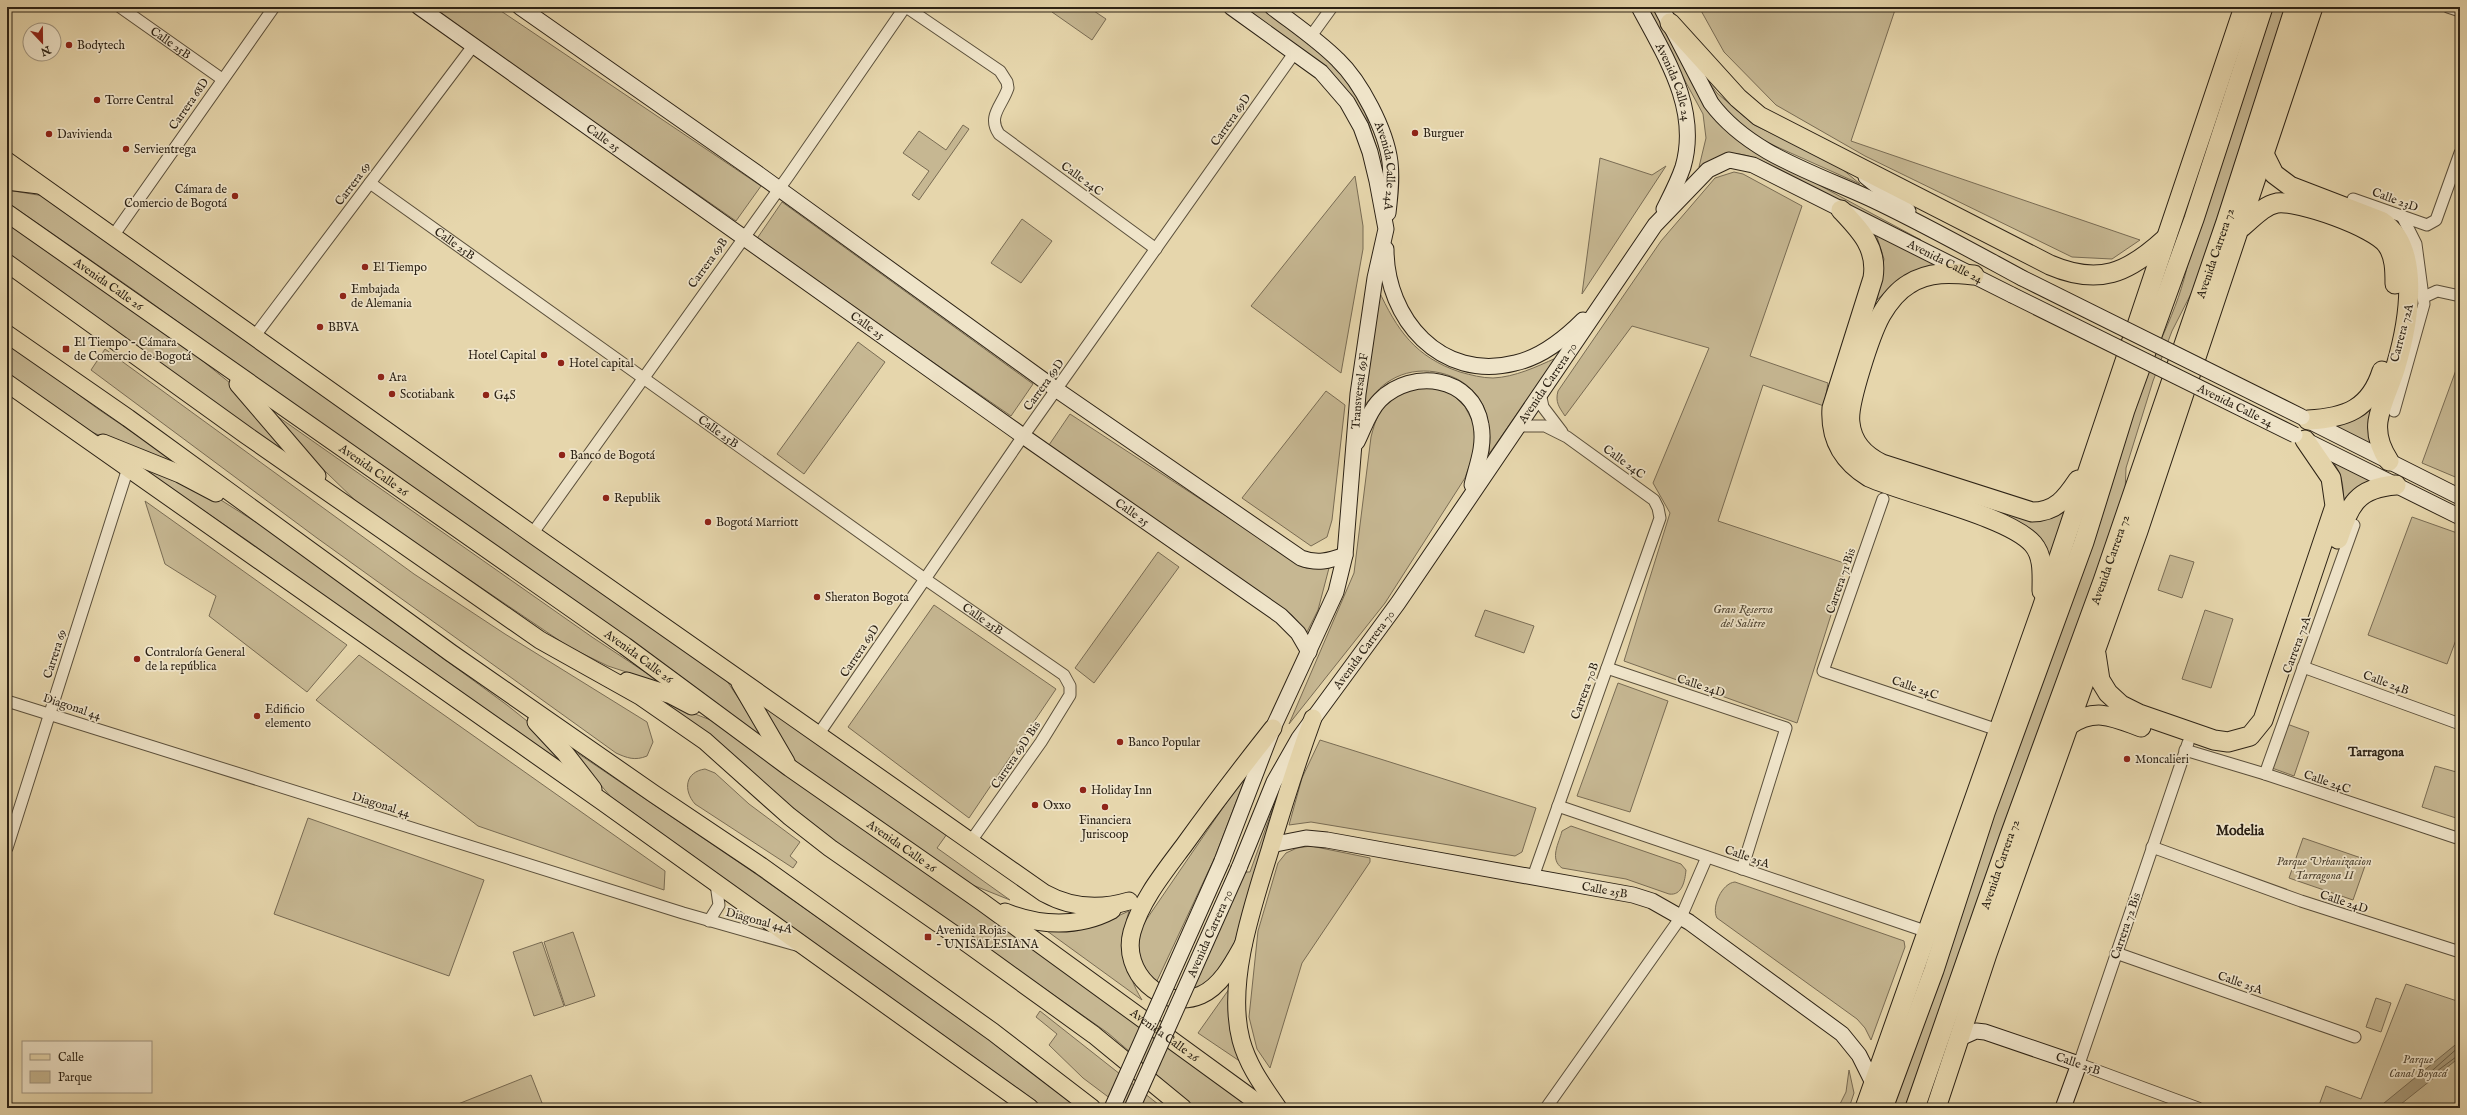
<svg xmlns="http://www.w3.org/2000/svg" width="2467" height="1115" font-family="'IM FELL English',serif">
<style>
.green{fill:#c6b792;stroke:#796c54}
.water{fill:#a79979;stroke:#766951}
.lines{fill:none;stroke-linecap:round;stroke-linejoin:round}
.shore{stroke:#6a5e47;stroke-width:1}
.street-casing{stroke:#5a4f3b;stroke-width:13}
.secondary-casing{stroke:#2c2215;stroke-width:17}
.primary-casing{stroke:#2c2215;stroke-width:19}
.highway-casing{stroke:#2c2215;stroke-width:21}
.street{stroke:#efe4c9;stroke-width:11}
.secondary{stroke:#efe4c9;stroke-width:15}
.primary{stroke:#e6d6ac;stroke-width:17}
.highway{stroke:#e6d6ac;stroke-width:19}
.secondary-bridge-casing{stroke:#2c2215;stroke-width:17;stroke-linecap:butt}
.secondary-bridge{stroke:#efe4c9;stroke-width:15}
.poi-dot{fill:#8f2418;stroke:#efe4c9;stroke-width:1.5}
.labels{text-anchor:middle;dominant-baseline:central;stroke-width:3.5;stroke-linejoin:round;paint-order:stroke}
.street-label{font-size:12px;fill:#2c2215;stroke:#efe4c9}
.poi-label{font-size:12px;fill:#2c2215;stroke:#efe4c9;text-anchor:start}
.park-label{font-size:12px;font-style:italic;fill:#524734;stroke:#efe4c9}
.neighbourhood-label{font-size:13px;font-weight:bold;fill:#2c2215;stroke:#efe4c9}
.quarter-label{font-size:14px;font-weight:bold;fill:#2c2215;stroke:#efe4c9}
</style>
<rect width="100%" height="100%" fill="#e6d6ac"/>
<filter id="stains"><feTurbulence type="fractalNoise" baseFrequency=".005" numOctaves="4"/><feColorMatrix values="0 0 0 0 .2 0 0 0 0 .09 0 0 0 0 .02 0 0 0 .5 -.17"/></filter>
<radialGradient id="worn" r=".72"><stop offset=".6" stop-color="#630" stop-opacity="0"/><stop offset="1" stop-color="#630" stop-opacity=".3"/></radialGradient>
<g class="green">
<polygon points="429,7 495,7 761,186 736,221"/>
<polygon points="1056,7 1088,7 1106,19 1092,40 1052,12"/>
<polygon points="1242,7 1259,7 1330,60 1349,82 1363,106 1376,146 1364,122 1318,61"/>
<path d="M1645,7H1652L1696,85L1754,150L1921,240C1882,221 1841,204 1802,184C1782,173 1762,157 1739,154C1724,153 1711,160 1699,167L1706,138L1703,114Z"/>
<polygon points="1699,7 1896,7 1851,141 2140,240 2112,259 2072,257 1865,156 1776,105 1724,52"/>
<path d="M2269,7H2290L2198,280L2172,331L2153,381L2126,468L2125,493L1911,1108H1891L2140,384C2161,339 2186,293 2191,243Z"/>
<path d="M1708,81L1717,93L1754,125L1835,163L1860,184L1755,137C1733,123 1719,105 1708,81Z"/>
<polygon points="963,125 969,129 919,200 912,195 929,171 903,153 919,131 946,150"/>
<polygon points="1600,158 1652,175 1666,166 1582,294"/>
<path d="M1734,172L1743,174L1802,206L1750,356L1828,383L1824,406L1763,385L1718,521L1847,564L1797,723L1624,661L1670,513L1653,483L1709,348L1632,326L1565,416C1559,407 1555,402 1558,391L1661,241L1715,178Z"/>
<polygon points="1355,176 1363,226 1363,249 1341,373 1251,306"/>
<polygon points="7,190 44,196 727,681 768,743 679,675 369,460 138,293 7,202"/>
<polygon points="782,202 1033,384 1011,416 756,240"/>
<polygon points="1022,219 1052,241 1021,283 991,263"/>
<polygon points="7,223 188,349 230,383 295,460 7,255"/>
<path d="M1876,234L1943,265C1912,268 1898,278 1877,300L1884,259Z"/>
<path d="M1378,289C1397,330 1415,357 1460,372C1471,375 1482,378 1493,378C1515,377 1536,367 1556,358L1489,454C1491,434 1489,409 1475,393C1455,370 1417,364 1391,380C1380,386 1371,398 1363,407Z"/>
<polygon points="7,342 98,409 175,461 173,465 89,431 7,374"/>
<polygon points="858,342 885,362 804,474 777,454"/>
<path d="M105,349L414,574L505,634L647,722L653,742L647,756C635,761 627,758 616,753L317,538L91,370Z"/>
<polygon points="2460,359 2460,479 2422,463"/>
<path d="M1420,385L1437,388L1452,394L1465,407L1474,424L1477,444L1465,478L1385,603L1289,724L1354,573L1371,437C1380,401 1388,400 1420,385Z"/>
<polygon points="1326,391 1345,405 1332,520 1327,537 1311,546 1242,498"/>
<polygon points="2377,398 2372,448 2329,427"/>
<polygon points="267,409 592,637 663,684 608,666 569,647 362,507 291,438"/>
<polygon points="1070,414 1306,568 1329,568 1318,610 1307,632 1292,615 1049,445"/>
<path d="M2334,463L2372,481L2341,511C2345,494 2344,478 2334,463Z"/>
<polygon points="140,467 213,495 262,526 507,705 537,729 572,769 378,637 251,543"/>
<polygon points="145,501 347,645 307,692 209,616 216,596 165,564"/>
<path d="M1994,508C2019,515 2044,528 2067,510L2050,561C2046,530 2018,523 1992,515Z"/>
<polygon points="2412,517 2460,534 2460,629 2447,664 2368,635"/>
<polygon points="1158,552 1179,567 1094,683 1075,668"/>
<polygon points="2170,555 2194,562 2182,598 2158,590"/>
<polygon points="934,605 1056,689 969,818 848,727"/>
<polygon points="1485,610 1534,626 1524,653 1475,636"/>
<polygon points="2205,610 2233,619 2211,688 2182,679"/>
<polygon points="359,655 665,871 664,890 478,826 316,700"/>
<polygon points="1618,683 1668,701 1630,812 1577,796"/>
<polygon points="754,697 947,834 937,848 1010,900 965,882 792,763"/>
<polygon points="657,699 713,721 921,867 1253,1108 1195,1108 1108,1033 837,843 772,793"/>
<polygon points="2287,724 2309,732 2294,776 2272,768"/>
<polygon points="1320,740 1536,808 1522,852 1515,856 1311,822 1289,825 1302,778"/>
<polygon points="567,746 753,872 1010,1053 1081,1108 1043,1108 611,797"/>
<polygon points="2435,766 2460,773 2460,805 2456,818 2422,807"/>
<path d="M705,769L715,773L749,804L800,842L790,856L797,862L793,868L695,804C683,790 685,772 705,769Z"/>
<path d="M1248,771L1215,857L1156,983C1139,961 1132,950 1144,923Z"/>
<polygon points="1279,791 1233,948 1219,974 1192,992 1245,872 1250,872"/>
<polygon points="308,818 484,880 449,976 274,914"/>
<path d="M1571,826L1681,864L1686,870C1685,881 1682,896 1669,894L1626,879L1562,868C1549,859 1559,843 1562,831Z"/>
<polygon points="2303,838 2367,860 2353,900 2289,878"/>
<polygon points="1311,846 1370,858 1370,862 1302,963 1270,1068 1257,1049 1249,1017 1258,931 1278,863 1286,853 1297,848"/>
<path d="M1735,882L1904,941L1905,947L1871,1040L1865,1028L1857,1019L1717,918C1711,907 1722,883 1735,882Z"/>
<path d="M1129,911C1120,942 1125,972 1142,1000L1047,931C1075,931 1104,923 1129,911Z"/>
<polygon points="573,932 595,996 565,1006 544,942"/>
<polygon points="542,942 564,1006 534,1016 513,952"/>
<polygon points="2406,984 2460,1002 2460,1108 2318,1108 2326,1086 2361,1099"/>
<polygon points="1232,985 1241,1062 1198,1033"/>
<polygon points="2376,998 2391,1003 2381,1032 2366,1027"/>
<polygon points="1040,1011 1163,1108 1123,1108 1083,1078 1049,1045 1057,1034 1036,1017"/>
<polygon points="1849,1070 1854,1093 1849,1108 1838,1108 1846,1092"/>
<polygon points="531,1075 544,1108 448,1108"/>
</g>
<polygon class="water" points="2460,1041 2460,1057 2396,1108 2378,1108"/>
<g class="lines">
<polyline class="shore" points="2460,1046 2426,1076 2429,1077 2460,1054"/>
<defs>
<g id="street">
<path id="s1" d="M120,7L222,79"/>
<path d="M906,7L1000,71L1007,82L1008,88C1002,106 987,116 999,134L1156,249"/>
<polyline points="2448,7 2460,11"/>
<polyline points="1311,36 1332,7"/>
<path id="s2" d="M370,183L925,579L1064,675L1070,686V695L1041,742L971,841"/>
<polyline points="2353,199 2427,225 2436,220 2460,153"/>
<polyline points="113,236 274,7"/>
<polyline points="2424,297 2437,291 2460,296"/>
<polyline points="254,337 473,46"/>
<polyline points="1540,393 1543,407 1562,432"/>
<polyline points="2394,411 2424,304 2416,244 2402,216"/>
<polyline points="1517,426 1545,426 1567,437 1654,500 1658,508 1660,518 1533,877"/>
<polyline points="1883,499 1823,671 1998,730"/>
<polyline points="532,534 789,175 905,7"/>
<polyline points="2303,667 2460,724"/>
<polyline points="1607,668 1786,728 1742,869"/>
<polyline points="7,701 683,913 796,945"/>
<polyline points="818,735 1019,442 1295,52"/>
<polyline points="2188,743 2079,1064 2198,1108"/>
<polyline points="2185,750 2265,774 2460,839"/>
<polyline points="2265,774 2354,525"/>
<polyline points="1558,806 1928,932"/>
<polyline points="2152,847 2301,901 2460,952"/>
<polyline points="7,848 128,468"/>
<polyline points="709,921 719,905 716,884"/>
<polyline points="2116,953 2355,1037"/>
<polyline points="1546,1108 1681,917 1707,857"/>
</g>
<g id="secondary">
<path id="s3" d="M419,7L1023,436L1281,616L1298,633L1309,652"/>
<path d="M520,7L757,173L1057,390L1301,558C1317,564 1329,561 1345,555"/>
<path id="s4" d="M1272,7C1294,24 1318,40 1338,60C1361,82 1386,130 1390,162C1392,179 1390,196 1388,213"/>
<path id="s5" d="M1639,7C1665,56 1700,109 1683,167C1678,182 1671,195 1664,209"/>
<path d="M1661,7L1711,103C1749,154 1815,173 1871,199C1922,223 1972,251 2022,278"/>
<polyline points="1866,177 1908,211"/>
<path d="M1386,249C1386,319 1441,382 1515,363C1542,357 1564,339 1583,320"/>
<polyline points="2305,419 2460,497"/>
<polyline points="2305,440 2460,517"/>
<path d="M1357,442C1364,428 1369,411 1380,400C1412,368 1473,376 1481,425C1485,446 1477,465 1472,485"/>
<path id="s6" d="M1271,845L1306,838L1327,840L1633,895L1652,901L1689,922L1842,1034L1859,1055L1873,1083"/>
<path id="s7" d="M1222,861L1273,728L1336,592L1345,555L1358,394L1375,278L1386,229L1377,181L1370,152L1361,127L1347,102L1321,72L1231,7"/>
<path id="s8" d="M1239,868L1274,782L1299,738L1398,603L1655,225L1708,170L1729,160L1753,165L2012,295"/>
<polyline points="1958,1039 1976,1031 1985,1032 2079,1064 2063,1108"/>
</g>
<g id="primary">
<path d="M7,161L532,534L1044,893C1071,908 1099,910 1129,901"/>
<polyline points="7,181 39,185"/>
<path id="s9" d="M7,213L625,646L790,768L982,902L1265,1108"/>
<polyline points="7,263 246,435 540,640 640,696 705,741 789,816 830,848 968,944 1094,1035 1183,1108"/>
<polyline points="7,334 128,418 451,653 654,794 761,866 993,1032 1092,1108"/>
<polyline points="7,383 603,802 1030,1108"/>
<polyline points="238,384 317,476"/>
<polyline points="103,443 180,474 216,493"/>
<polyline points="627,681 671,695 692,706"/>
<polyline points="740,683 786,762"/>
<polyline points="536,722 565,753 593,789"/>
<path d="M1005,912C1040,926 1078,928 1112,910"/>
<path d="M1243,945C1233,963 1221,986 1201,995C1162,1012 1121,972 1132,932C1141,900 1165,871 1185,844C1213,805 1243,766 1273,728"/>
<path d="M1278,1108C1263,1086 1248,1066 1241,1040C1226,982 1253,905 1270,850C1283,806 1297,762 1313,718"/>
</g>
<g id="highway">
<path d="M1670,23L1738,98L1759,116L2050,265C2099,286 2128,273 2165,239"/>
<path d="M2265,156L2274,174L2290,186L2381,221C2423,248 2408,325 2396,366C2391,384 2381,402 2378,421C2376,436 2381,449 2389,461"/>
<path d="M1841,210C1860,230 1878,248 1873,278L1832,408C1830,438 1843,461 1869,477C1907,494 2009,516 2033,544C2044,557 2042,575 2042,591"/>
<path d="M2242,227C2253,218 2263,206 2277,203C2298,200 2375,227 2387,245C2395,256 2395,271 2395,284"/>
<path d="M1974,275C1951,273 1930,271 1909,284C1897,291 1888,303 1881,315C1871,333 1847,404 1850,423C1852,443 1865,456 1882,464L2032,512C2056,512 2066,498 2078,480"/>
<path d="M2308,420C2346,418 2370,409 2382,371"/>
<path d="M2338,539C2350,505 2356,488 2396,485"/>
<polyline points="2096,654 2100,680 2108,693 2121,705 2139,714 2214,740 2228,742 2250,736 2263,720 2335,506 2331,478 2305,440"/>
<path d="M2069,725C2096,707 2114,717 2141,727"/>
<polyline points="1865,1108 2042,608 2244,7"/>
<polyline points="1883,1108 1934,970 1985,813 2084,542 2125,410 2194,219 2263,7"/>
<path id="s10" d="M1915,1108L2009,838L2103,581L2226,222L2295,7"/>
<polyline points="1936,1108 1987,954 2138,531 2313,7"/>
</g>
</defs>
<use href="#street" class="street-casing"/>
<use href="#secondary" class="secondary-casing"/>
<use href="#primary" class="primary-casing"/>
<use href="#highway" class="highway-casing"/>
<use href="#street" class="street"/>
<use href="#secondary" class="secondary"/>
<use href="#primary" class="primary"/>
<use href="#highway" class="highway"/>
<defs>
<g id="secondary-bridge">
<polyline points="2022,278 2302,417"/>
<path id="s11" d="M2012,295L2295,435"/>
<polyline points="1112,1108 1222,861"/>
<path id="s12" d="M1132,1108L1239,868"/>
</g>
</defs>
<use href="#secondary-bridge" class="secondary-bridge-casing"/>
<use href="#secondary-bridge" class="secondary-bridge"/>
</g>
<g class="poi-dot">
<circle cx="69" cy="45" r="4"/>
<circle cx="97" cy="100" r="4"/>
<circle cx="1415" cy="133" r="4"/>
<circle cx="49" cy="134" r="4"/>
<circle cx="126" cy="149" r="4"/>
<circle cx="235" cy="196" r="4"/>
<circle cx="365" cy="267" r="4"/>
<circle cx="343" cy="296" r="4"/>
<circle cx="320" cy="327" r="4"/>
<rect x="62" y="345" width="8" height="8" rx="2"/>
<circle cx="544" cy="355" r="4"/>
<circle cx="561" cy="363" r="4"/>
<circle cx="381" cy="377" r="4"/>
<circle cx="392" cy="394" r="4"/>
<circle cx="486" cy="395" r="4"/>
<circle cx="562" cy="455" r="4"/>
<circle cx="606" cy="498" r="4"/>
<circle cx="708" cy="522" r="4"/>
<circle cx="817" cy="597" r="4"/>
<circle cx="137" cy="659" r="4"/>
<circle cx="257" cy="716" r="4"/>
<circle cx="1120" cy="742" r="4"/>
<circle cx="2127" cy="759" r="4"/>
<circle cx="1083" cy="790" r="4"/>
<circle cx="1035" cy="805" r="4"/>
<circle cx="1105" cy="807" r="4"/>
<rect x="924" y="933" width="8" height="8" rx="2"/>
</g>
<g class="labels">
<g class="street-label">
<text stroke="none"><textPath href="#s1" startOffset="62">Calle 25B</textPath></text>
<text stroke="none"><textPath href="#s5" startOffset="83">Avenida Calle 24</textPath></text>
<text transform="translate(189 104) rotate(-55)">Carrera 68D</text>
<text transform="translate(1231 120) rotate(-55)">Carrera 69D</text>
<text stroke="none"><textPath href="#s3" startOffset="226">Calle 25</textPath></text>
<text stroke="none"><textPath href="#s4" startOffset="204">Avenida Calle 24A</textPath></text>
<text transform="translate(1082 179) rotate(36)">Calle 24C</text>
<text transform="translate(353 184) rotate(-53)">Carrera 69</text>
<text transform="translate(2395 200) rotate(20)">Calle 23D</text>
<text stroke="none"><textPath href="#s2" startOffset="104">Calle 25B</textPath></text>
<text stroke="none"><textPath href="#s10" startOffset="906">Avenida Carrera 72</textPath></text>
<text stroke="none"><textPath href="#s8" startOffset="1107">Avenida Calle 24</textPath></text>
<text transform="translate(708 263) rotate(-54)">Carrera 69B</text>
<text stroke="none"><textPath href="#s9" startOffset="124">Avenida Calle 26</textPath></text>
<text stroke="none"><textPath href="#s3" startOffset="550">Calle 25</textPath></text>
<text transform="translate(2402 333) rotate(-75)">Carrera 72A</text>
<text stroke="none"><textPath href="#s8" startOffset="577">Avenida Carrera 70</textPath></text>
<text transform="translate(1044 385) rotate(-54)">Carrera 69D</text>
<text stroke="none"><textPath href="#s7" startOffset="495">Transversal 69F</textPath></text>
<text stroke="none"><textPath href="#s11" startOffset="249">Avenida Calle 24</textPath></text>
<text stroke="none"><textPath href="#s2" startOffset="428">Calle 25B</textPath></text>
<text transform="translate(1624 462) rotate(36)">Calle 24C</text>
<text stroke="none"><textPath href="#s9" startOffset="448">Avenida Calle 26</textPath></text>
<text stroke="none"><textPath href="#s3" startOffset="874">Calle 25</textPath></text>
<text stroke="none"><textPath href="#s10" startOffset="582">Avenida Carrera 72</textPath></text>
<text transform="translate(1841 581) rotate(-71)">Carrera 71 Bis</text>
<text stroke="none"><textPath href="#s2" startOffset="752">Calle 25B</textPath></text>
<text transform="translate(2297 645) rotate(-70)">Carrera 72A</text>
<text stroke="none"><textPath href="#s8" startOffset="253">Avenida Carrera 70</textPath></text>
<text transform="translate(860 651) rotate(-56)">Carrera 69D</text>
<text transform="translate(55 654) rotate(-72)">Carrera 69</text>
<text stroke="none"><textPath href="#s9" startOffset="772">Avenida Calle 26</textPath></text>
<text transform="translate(2386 683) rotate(20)">Calle 24B</text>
<text transform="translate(1701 686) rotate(18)">Calle 24D</text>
<text transform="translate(1915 688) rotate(19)">Calle 24C</text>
<text transform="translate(1585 691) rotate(-70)">Carrera 70B</text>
<text transform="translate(72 707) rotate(18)">Diagonal 44</text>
<text transform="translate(1016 755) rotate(-56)">Carrera 69D Bis</text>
<text transform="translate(2327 782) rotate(19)">Calle 24C</text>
<text transform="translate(381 805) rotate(17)">Diagonal 44</text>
<text stroke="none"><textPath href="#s9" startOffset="1096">Avenida Calle 26</textPath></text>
<text transform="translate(1747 857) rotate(19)">Calle 25A</text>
<text stroke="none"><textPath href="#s10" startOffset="258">Avenida Carrera 72</textPath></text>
<text stroke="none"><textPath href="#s6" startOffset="339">Calle 25B</textPath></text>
<text transform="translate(2344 902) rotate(18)">Calle 24D</text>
<text transform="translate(759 921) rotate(15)">Diagonal 44A</text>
<text transform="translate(2126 926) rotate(-71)">Carrera 72 Bis</text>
<text stroke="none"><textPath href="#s12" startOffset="191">Avenida Carrera 70</textPath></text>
<text transform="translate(2240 983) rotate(19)">Calle 25A</text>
<text stroke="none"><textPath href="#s9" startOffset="1420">Avenida Calle 26</textPath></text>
<text transform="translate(2078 1064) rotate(19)">Calle 25B</text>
</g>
<g class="poi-label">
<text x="77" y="45">Bodytech</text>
<text x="105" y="100">Torre Central</text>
<text x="1423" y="133">Burguer</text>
<text x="57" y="134">Davivienda</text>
<text x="134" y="149">Servientrega</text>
<text x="227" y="189" text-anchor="end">Cámara de<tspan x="227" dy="14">Comercio de Bogotá</tspan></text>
<text x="373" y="267">El Tiempo</text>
<text x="351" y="289">Embajada<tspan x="351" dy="14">de Alemania</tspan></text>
<text x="328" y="327">BBVA</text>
<text x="74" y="342">El Tiempo - Cámara<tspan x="74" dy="14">de Comercio de Bogotá</tspan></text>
<text x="536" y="355" text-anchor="end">Hotel Capital</text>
<text x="569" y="363">Hotel capital</text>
<text x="389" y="377">Ara</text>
<text x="400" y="394">Scotiabank</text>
<text x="494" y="395">G4S</text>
<text x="570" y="455">Banco de Bogotá</text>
<text x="614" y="498">Republik</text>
<text x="716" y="522">Bogotá Marriott</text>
<text x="825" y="597">Sheraton Bogota</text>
<text x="145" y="652">Contraloría General<tspan x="145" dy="14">de la república</tspan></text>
<text x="265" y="709">Edificio<tspan x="265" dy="14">elemento</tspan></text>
<text x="1128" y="742">Banco Popular</text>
<text x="2135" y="759">Moncalieri</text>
<text x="1091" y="790">Holiday Inn</text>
<text x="1043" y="805">Oxxo</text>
<text x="1105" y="820" text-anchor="middle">Financiera<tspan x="1105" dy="14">Juriscoop</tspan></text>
<text x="936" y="930">Avenida Rojas<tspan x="936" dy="14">- UNISALESIANA</tspan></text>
</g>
<g class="park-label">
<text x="1743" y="609">Gran Reserva<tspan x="1743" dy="14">del Salitre</tspan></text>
<text x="2324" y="861">Parque Urbanizacion<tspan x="2324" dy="14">Tarragona II</tspan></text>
<text x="2418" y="1059">Parque<tspan x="2418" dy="14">Canal Boyacá</tspan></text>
</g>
<g class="neighbourhood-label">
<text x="2376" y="752">Tarragona</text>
</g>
<g class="quarter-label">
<text x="2240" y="831">Modelia</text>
</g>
</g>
<rect width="2467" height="1115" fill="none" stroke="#e6d6ac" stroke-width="24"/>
<rect x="8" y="8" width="2451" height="1099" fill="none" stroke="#2c2215" stroke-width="2"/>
<rect x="12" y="12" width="2443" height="1091" fill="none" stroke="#2c2215"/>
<rect x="22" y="1041" width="130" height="52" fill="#efe4c9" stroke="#a19681"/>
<rect x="30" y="1054" width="20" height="6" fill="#e6d6ac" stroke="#a19681"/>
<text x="58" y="1061" font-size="12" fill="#2c2215">Calle</text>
<rect x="30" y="1071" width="20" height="12" fill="#c6b792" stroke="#a19681"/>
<text x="58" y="1081" font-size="12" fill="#2c2215">Parque</text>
<g transform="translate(42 42) rotate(158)"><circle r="19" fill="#efe4c9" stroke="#a19681"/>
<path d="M0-3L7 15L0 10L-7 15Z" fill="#8f2418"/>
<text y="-6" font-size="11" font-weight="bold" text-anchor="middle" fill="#2c2215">N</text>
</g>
<rect width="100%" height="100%" filter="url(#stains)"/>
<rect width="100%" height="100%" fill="url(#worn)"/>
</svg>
